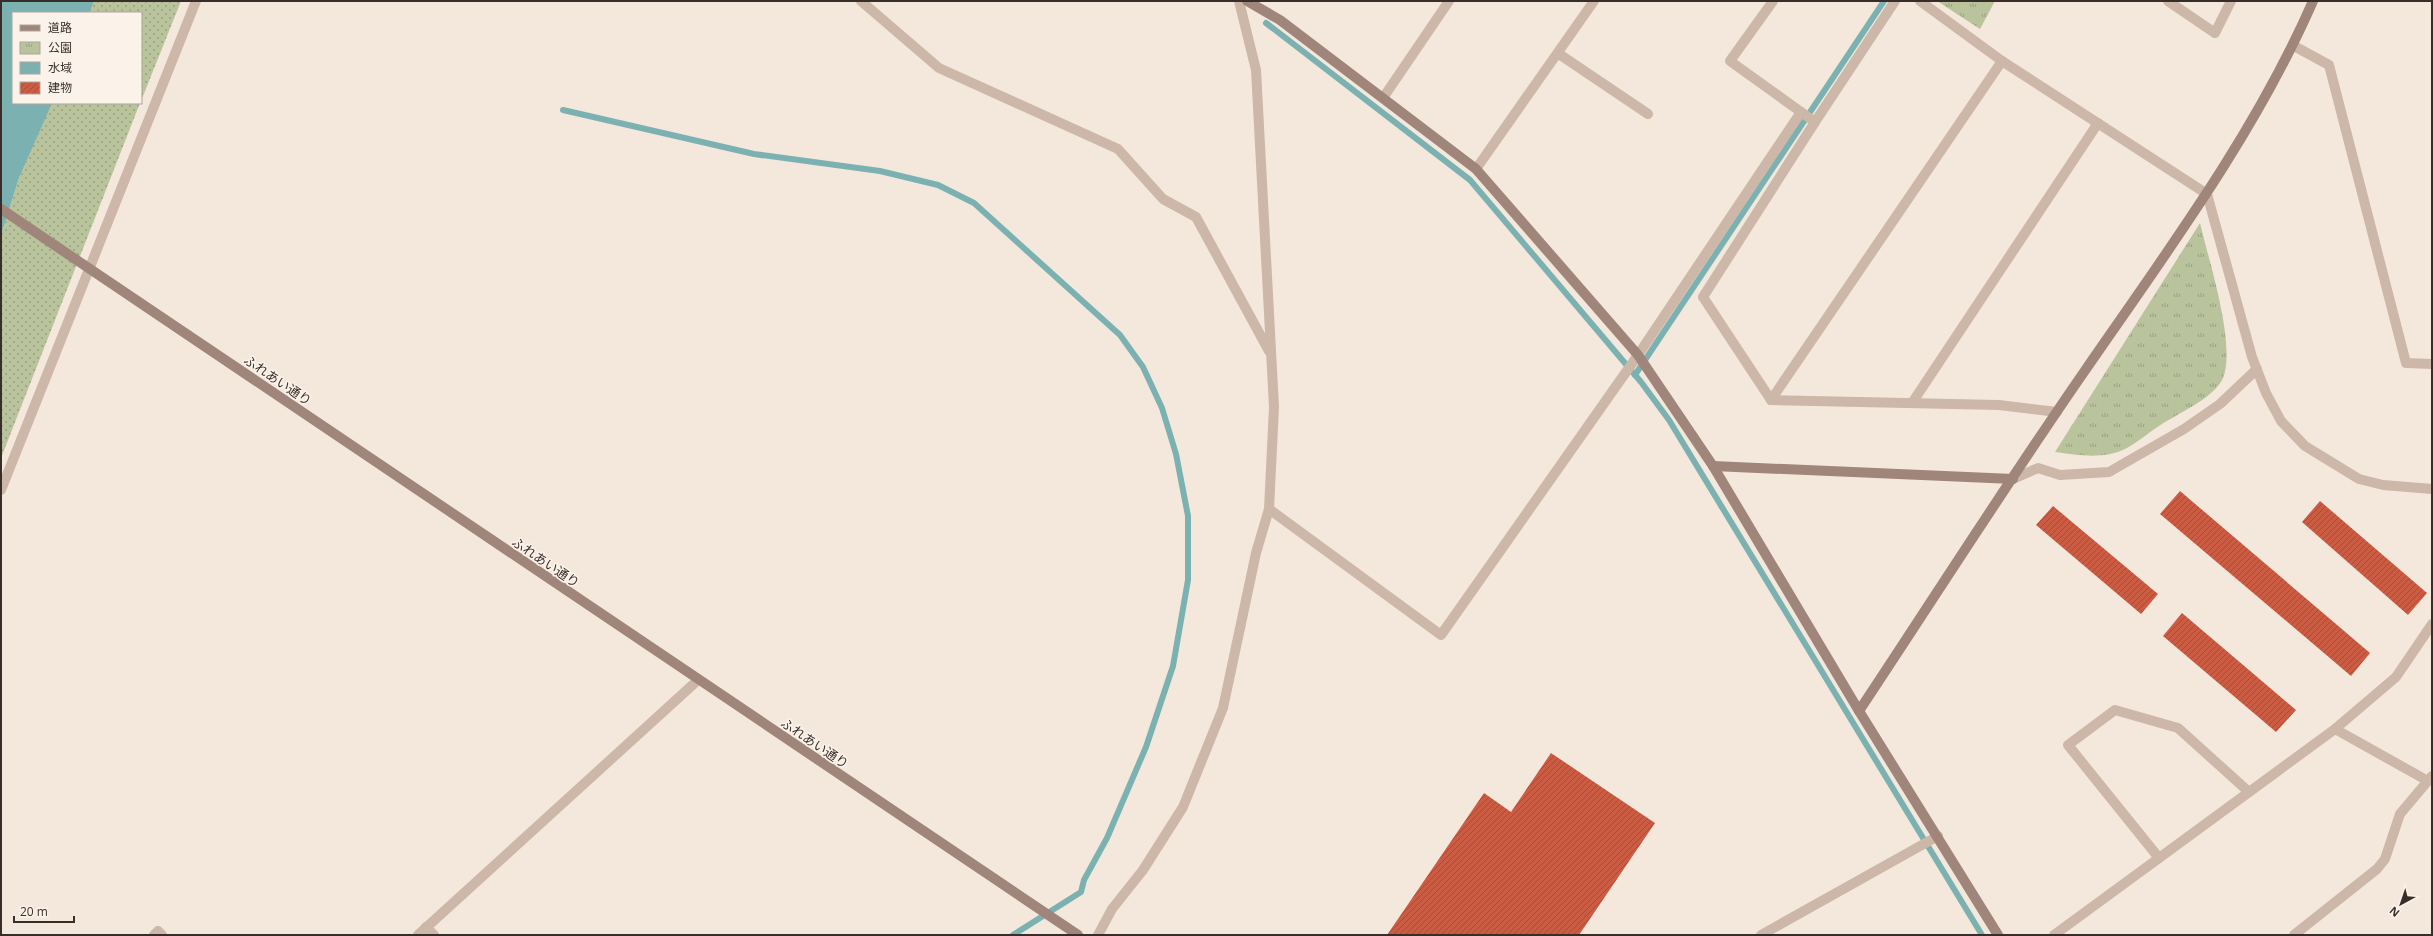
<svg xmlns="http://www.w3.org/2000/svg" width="2433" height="936" font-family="'Open Sans','Noto Sans JP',sans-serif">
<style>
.grass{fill:url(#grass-dots)}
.park{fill:url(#park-tufts)}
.water{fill:#7bb2b1}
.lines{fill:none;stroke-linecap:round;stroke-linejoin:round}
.stream{stroke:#7bb2b1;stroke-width:6}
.building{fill:url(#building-hatch)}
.street{stroke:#cdb7a8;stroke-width:10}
.secondary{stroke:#a0857a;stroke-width:10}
.labels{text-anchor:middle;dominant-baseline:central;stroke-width:3.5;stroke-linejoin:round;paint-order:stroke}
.street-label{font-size:13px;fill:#392d29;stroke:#fbf2ea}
</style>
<defs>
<pattern id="grass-dots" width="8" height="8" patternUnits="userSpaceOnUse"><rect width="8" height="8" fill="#b9c49c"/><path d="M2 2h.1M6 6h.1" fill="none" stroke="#97a07f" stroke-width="1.8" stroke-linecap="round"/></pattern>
<pattern id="park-tufts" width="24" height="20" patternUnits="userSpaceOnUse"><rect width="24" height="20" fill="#b9c49c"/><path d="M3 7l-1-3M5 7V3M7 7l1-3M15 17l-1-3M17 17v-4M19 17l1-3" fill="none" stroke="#97a07f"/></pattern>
<pattern id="building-hatch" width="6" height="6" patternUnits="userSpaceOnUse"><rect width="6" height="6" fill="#cb5c44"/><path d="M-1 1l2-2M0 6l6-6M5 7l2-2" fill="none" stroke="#a64c39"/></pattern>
</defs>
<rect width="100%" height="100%" fill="#f4e8dd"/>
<g class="grass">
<polygon points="93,1 181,1 141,101 141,13 88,13"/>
<polygon points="51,103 140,103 1,458 1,235 19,178"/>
</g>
<g class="park">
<polygon points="1937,1 1995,1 1980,29"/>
<path d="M2200,223C2208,258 2238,349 2222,380C2211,400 2178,413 2159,426C2148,433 2138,442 2127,448C2104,460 2079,455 2055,452Z"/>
</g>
<polygon class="water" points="1,1 94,1 89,13 13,13 13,103 52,103 19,178 1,235"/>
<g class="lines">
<g class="stream">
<polyline points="1266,23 1470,180 1641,382 1669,420 1982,935"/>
<polyline points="563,110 754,154 880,171 938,185 974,203 1120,335 1143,367 1162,408 1176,454 1188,516 1188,580 1173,666 1146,747 1107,838 1084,880 1081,892 1013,935"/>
<polyline points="1635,375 1884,1"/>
</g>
</g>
<g class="building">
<polygon points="2180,491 2370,653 2351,676 2160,514"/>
<polygon points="2320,501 2427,593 2408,615 2302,522"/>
<polygon points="2053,506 2158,594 2141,614 2036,525"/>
<polygon points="2182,613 2296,710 2276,732 2163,636"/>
<polygon points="1551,753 1655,823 1579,935 1387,935 1484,793 1511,812"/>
</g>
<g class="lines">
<g class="street">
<polyline points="861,1 939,68 1118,149 1163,199 1196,217 1269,351"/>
<polyline points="1773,1 1730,61 1801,112"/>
<polyline points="1920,1 2002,61 2207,194 2252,357 2266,393 2281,421 2305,446 2359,479 2383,485 2432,489"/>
<polyline points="2168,1 2215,33 2231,1"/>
<polyline points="2294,46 2329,65 2406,363 2432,364"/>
<polyline points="1559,54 1648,114"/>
<polyline points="1383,98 1449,1"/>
<polyline points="1476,169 1594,1"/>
<polyline points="1771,400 2002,61"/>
<polyline points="1771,400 1703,297 1815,122"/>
<polyline points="1771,400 1999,405 2057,412"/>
<polyline points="1912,403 2098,123"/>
<polyline points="2013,479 2038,468 2060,475 2109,472 2184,429 2220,404 2257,369"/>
<polyline points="1,490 196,1"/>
<polyline points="1269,509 1441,635 1638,355 1801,112 1815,122 1895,1"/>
<polyline points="2335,729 2428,781"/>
<polyline points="2159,858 2068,745 2115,710 2178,728 2249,792"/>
<polyline points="426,927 434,935"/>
<polyline points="154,935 158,931 162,935"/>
<polyline points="418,935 698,680"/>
<polyline points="1098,935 1112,909 1143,870 1183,807 1223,708 1256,553 1269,509 1274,407 1256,70 1239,1"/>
<polyline points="1761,935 1938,836"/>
<polyline points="2054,935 2335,729 2396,677 2432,624"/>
<polyline points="2294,935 2377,869 2385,859 2400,814 2432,776"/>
</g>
<g class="secondary">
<polyline points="1247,1 1280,20 1476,169 1638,355 1713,466 1859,711 1998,935"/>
<polyline points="1,209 1078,935"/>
<polyline points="1713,466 2013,479"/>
<path d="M1859,711C1934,598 2007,483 2084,372C2166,253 2255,134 2313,1"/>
</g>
</g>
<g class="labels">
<g class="street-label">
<text transform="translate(278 380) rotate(34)">ふれあい通り</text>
<text transform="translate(546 562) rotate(34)">ふれあい通り</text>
<text transform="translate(815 743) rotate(34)">ふれあい通り</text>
</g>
</g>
<rect width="2433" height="936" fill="none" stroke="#392d29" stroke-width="4"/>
<rect x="12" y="12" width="130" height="92" fill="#fbf2ea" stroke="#ada39d"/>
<rect x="20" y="25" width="20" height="6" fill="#a0857a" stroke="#ada39d"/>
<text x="48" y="32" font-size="12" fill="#392d29">道路</text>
<rect x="20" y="42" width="20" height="12" fill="url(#park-tufts)" stroke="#ada39d"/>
<text x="48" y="52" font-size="12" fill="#392d29">公園</text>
<rect x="20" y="62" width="20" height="12" fill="#7bb2b1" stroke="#ada39d"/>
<text x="48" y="72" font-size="12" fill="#392d29">水域</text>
<rect x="20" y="82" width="20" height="12" fill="url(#building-hatch)" stroke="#ada39d"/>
<text x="48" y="92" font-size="12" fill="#392d29">建物</text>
<g transform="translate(2401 904) rotate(220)" stroke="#fbf2ea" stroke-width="3" paint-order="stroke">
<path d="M0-3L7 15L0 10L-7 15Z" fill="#392d29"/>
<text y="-6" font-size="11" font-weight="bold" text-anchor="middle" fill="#392d29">N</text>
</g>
<path d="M14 916v6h60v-6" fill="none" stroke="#392d29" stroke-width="2"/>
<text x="20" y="916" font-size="12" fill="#392d29" stroke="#fbf2ea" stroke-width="3" paint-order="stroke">20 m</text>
</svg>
